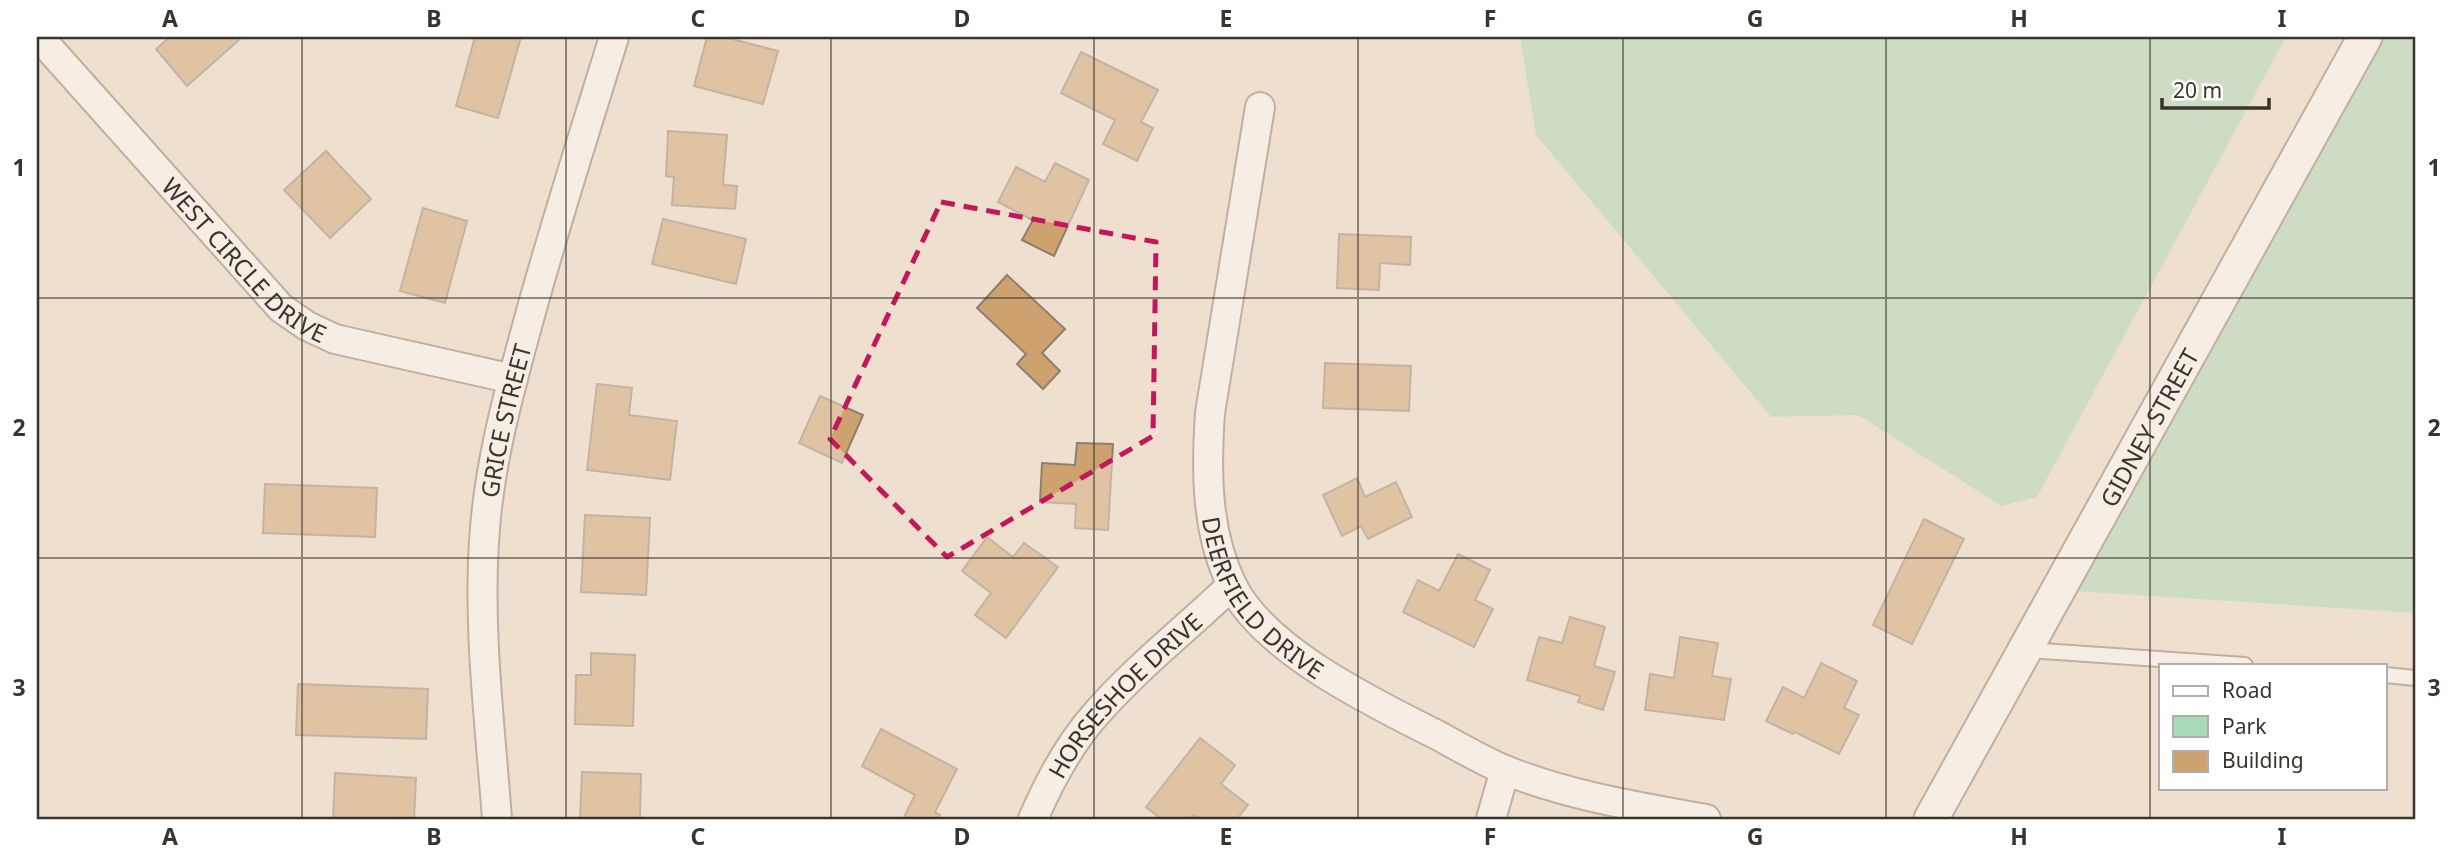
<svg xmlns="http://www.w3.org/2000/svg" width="2453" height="856" font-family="'Noto Sans',sans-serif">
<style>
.green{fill:#a9dab9}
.building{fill:#cda26e;stroke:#8e7f70;stroke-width:2}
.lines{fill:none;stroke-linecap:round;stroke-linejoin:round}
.service-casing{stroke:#867869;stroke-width:18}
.minor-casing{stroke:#867869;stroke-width:32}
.tertiary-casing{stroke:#867869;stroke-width:37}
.service{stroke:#fff;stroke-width:14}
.minor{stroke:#fff;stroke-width:28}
.tertiary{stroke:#fff;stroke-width:33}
.marked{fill:none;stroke:#c2185b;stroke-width:5;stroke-dasharray:14 9;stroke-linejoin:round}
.grid{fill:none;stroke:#3a342d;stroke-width:2;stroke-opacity:0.55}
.labels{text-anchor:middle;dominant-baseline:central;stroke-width:7;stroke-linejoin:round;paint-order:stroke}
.street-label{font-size:24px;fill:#3a342d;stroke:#fff}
.neatline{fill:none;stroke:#3a342d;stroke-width:2.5}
.grid-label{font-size:23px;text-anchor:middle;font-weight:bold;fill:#3a342d}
</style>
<rect width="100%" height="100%" fill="#efdfce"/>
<g class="green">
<polygon points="1520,37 2286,37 2037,497 2001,506 1858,415 1771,417 1536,135"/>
<polygon points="2363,37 2416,37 2416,613 2058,590"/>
</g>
<g class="building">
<polygon points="170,37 238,37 240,39 187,86 156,49"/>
<polygon points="475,37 521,37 498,118 456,106"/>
<polygon points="707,37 724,37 778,51 763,104 694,86"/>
<polygon points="1081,52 1158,90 1141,122 1153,128 1137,161 1103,144 1115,120 1061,93"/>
<polygon points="668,131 727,135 723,185 737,186 735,209 672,205 674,177 666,176"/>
<polygon points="326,151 371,199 330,238 284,190"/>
<polygon points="1055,163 1089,180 1054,256 1022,240 1033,220 998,202 1016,167 1045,182"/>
<polygon points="423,208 467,221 445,303 400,291"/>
<polygon points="663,219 746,239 736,284 652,264"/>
<polygon points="1339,234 1411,237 1410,265 1380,263 1379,290 1337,288"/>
<polygon points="1007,275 1065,329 1042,353 1060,371 1043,389 1017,364 1026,354 977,308"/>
<polygon points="1325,363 1411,366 1409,411 1323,408"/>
<polygon points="597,384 632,388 629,415 677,421 670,480 587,470"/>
<polygon points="820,396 863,415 842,463 799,443"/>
<polygon points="1077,443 1113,444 1108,530 1075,528 1076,504 1040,502 1042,463 1075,465"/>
<polygon points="1357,478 1365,497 1396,482 1412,517 1368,539 1361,526 1342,536 1323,495"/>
<polygon points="265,484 377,488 375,537 263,533"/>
<polygon points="585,515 650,518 646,595 581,592"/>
<polygon points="1924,519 1964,539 1912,644 1873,625"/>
<polygon points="987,537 1013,557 1024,543 1058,567 1006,638 975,615 991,593 962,571"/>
<polygon points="1458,554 1490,570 1475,600 1493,609 1474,647 1403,612 1418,580 1439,591"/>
<polygon points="1570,617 1605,627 1594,666 1615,672 1603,710 1578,702 1580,696 1527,680 1539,637 1562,643"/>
<polygon points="1680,637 1718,643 1712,676 1731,679 1724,720 1645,710 1650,674 1674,678"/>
<polygon points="591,653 635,655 633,726 575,724 576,675 591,675"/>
<polygon points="1821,663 1857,681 1844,708 1859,715 1839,754 1795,732 1793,734 1766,721 1783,687 1804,698"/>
<polygon points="298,684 428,689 426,739 296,735"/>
<polygon points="881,729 957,769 935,812 940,815 938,819 909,819 904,817 915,795 862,766"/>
<polygon points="1200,738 1235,765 1221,784 1248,805 1237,819 1199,819 1194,815 1190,819 1161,819 1146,807"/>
<polygon points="582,772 641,774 640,819 580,819"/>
<polygon points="335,773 416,778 414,819 333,819"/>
</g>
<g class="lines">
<defs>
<g id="service">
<polyline points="2027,650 2245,665"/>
<polyline points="2385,675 2416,678"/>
</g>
<g id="minor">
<path id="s1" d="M39,37L281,308L307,326L335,339L513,379"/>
<path id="s2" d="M1260,107L1210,413C1206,471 1206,532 1232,585C1264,651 1376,704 1439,736C1461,748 1483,761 1505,770C1569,796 1640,807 1706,819"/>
<path id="s3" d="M497,819C490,723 477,625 485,528C490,465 506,403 523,341C550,239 583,138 614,37"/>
<path id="s4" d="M1033,819C1049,782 1069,744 1096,714C1137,667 1187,628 1232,585"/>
<polyline points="1491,819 1505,770"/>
</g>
<g id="tertiary">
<path id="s5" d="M1931,819L2365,37"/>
</g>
</defs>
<use href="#service" class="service-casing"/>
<use href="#minor" class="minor-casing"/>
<use href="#tertiary" class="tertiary-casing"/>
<use href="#service" class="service"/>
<use href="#minor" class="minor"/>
<use href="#tertiary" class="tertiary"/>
</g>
<path d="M0 0H2453V856H0ZM941,202L1156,242L1153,436L947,557L830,439Z" fill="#efdfce" fill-opacity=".55" fill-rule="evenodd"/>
<path class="marked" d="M941,202L1156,242L1153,436L947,557L830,439Z"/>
<path class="grid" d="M302,37V819M566,37V819M831,37V819M1094,37V819M1358,37V819M1623,37V819M1886,37V819M2150,37V819M37,298H2416M37,558H2416"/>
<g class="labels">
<g class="street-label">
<text stroke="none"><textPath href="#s1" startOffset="304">WEST CIRCLE DRIVE</textPath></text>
<text stroke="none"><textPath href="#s3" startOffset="401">GRICE STREET</textPath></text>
<text stroke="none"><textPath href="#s5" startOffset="448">GIDNEY STREET</textPath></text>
<text stroke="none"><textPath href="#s2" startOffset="513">DEERFIELD DRIVE</textPath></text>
<text stroke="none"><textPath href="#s4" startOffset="156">HORSESHOE DRIVE</textPath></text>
</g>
</g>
<rect width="2453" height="856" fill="none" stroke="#ffffff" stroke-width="77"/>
<rect x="2159" y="664" width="228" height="126" fill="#ffffff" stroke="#b0aeab" stroke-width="2"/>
<rect x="2173" y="686" width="35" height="10" fill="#ffffff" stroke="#b0aeab" stroke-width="2"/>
<text x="2222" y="698" font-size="21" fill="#3a342d">Road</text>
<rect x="2173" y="716" width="35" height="21" fill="#a9dab9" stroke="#b0aeab" stroke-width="2"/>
<text x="2222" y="734" font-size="21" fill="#3a342d">Park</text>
<rect x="2173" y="751" width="35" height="21" fill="#cda26e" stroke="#b0aeab" stroke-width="2"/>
<text x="2222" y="768" font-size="21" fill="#3a342d">Building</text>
<path d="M2162 98v10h107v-10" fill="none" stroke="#3a342d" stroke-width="3.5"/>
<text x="2173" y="98" font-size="21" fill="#3a342d" stroke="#ffffff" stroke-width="5" paint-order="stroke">20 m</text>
<rect x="38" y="38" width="2376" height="780" class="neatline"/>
<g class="grid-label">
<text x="170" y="27">A</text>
<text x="434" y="27">B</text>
<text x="698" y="27">C</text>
<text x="962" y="27">D</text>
<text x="1226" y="27">E</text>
<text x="1490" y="27">F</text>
<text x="1755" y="27">G</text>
<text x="2019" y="27">H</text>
<text x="2282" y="27">I</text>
<text x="19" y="176">1</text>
<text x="2434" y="176">1</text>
<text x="19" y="436">2</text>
<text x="2434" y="436">2</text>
<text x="19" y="696">3</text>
<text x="2434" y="696">3</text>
<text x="170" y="845">A</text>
<text x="434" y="845">B</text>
<text x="698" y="845">C</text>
<text x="962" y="845">D</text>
<text x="1226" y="845">E</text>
<text x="1490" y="845">F</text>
<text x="1755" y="845">G</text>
<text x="2019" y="845">H</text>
<text x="2282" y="845">I</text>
</g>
</svg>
